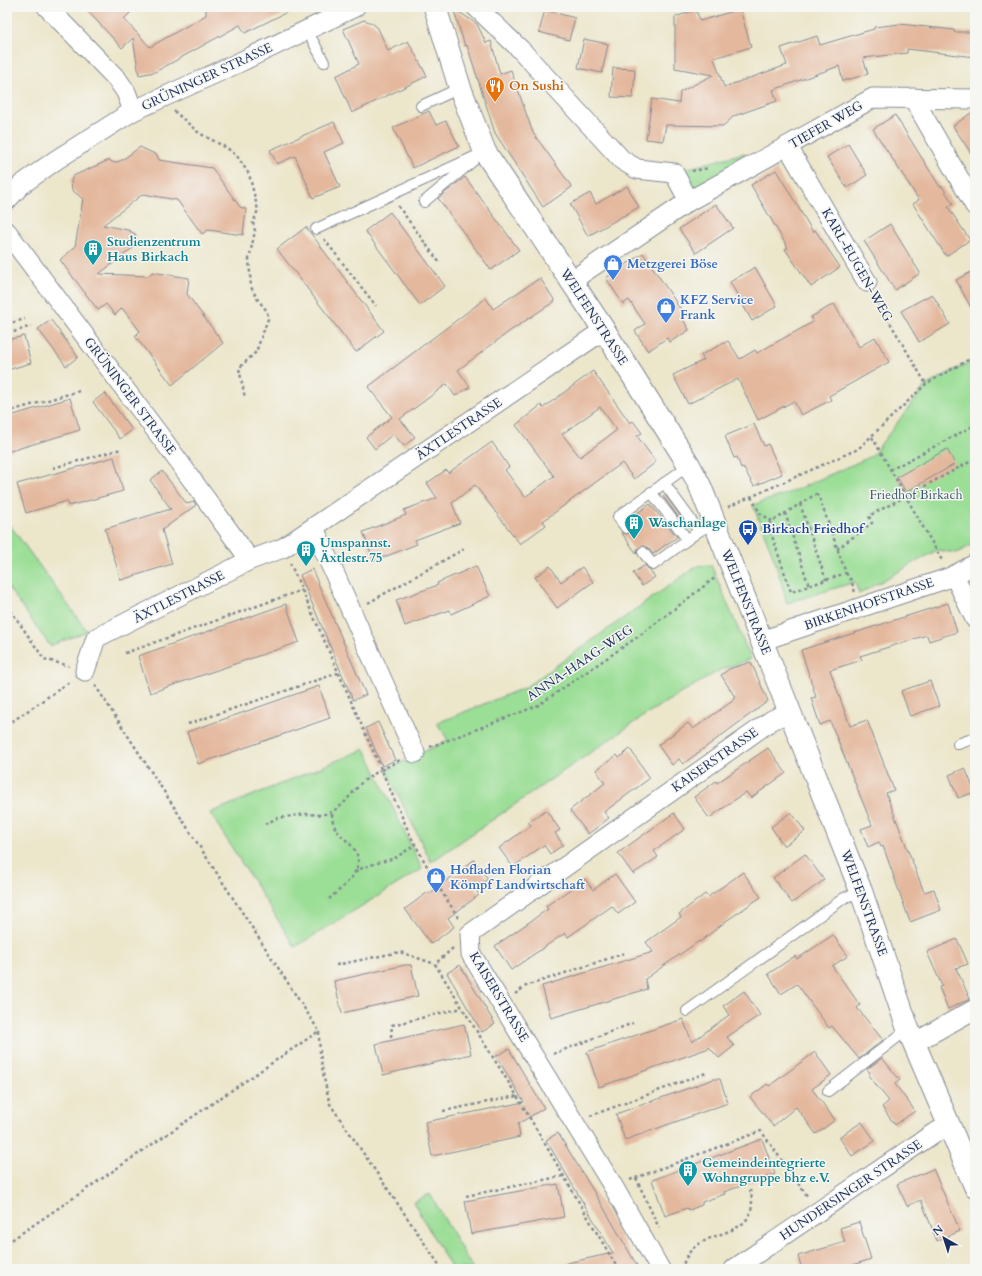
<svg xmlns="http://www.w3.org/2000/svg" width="982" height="1276" font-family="Cardo,serif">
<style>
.green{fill:#9bde96;stroke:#5b867a}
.building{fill:#e4b89d;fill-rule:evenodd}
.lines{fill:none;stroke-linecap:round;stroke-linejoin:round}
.lane-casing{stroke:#848a94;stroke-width:12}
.street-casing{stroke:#848a94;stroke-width:21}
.secondary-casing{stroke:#848a94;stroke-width:24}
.path{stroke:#848a94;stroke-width:2.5;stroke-dasharray:3 3;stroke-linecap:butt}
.lane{stroke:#fff;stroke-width:10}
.street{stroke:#fff;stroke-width:19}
.secondary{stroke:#fff;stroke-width:22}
.labels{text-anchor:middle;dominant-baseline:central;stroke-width:3;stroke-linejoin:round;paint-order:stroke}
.street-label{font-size:13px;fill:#1b2f5e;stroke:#f6f6f2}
.food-label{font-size:13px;font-weight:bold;fill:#c56008;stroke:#f6f6f2;text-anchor:start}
.culture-label{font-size:13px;font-weight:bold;fill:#0d838f;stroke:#f6f6f2;text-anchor:start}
.shop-label{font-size:13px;font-weight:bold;fill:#366cbe;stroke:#f6f6f2;text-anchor:start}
.park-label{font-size:13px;fill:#3b5b6c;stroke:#f6f6f2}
.transit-label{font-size:13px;font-weight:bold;fill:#164399;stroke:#f6f6f2;text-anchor:start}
</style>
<rect width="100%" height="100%" fill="#f6f6f2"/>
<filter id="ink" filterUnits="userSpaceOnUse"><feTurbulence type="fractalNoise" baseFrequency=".025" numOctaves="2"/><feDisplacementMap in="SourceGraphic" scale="8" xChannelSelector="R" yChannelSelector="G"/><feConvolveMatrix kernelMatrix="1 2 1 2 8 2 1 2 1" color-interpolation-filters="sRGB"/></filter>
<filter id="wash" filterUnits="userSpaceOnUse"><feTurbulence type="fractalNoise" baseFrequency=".012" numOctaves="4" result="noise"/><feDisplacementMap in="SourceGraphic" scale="16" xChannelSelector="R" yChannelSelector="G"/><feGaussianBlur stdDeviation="0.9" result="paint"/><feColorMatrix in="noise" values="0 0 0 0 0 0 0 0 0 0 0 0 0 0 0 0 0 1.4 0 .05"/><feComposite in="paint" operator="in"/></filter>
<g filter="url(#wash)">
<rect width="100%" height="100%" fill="#ece6cb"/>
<g class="green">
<polygon points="744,153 750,161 691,193 678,171"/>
<polygon points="975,359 975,543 957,553 937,550 859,594 855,582 787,603 775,561 753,505 791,492 872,456 925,386"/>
<polygon points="7,521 87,631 50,646 7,586"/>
<polygon points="711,565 751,659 720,670 651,711 431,862 386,770 448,740 437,723 526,687 697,566"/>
<polygon points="365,749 422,869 295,947 210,813"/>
<polygon points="430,1194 473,1269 452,1269 413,1202"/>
</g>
<g id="blocks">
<g class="building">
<polygon points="84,7 136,7 124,19 150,47 206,15 206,7 297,7 245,33 240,25 155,72 139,75 133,38 122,48"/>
<polygon points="453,8 477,24 486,43 491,41 500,74 511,70 533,133 572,187 543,207 495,133 467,45 465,46"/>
<polygon points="740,9 751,47 714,58 724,87 787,65 781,48 817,36 820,45 874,29 874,27 900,24 954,30 954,32 975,32 975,57 907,49 907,53 863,58 868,74 843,81 839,66 773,90 777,101 734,116 723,126 666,125 663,141 646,139 652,99 679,103 680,92 713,75 675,68 675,17 696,10 700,21"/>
<polygon points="545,10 575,18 569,40 539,32"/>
<polygon points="364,20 372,23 378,28 388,51 408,41 427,76 352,113 336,76 359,64 343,29"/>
<polygon points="584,39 608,44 602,73 578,68"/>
<polygon points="613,68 635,69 633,98 611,97"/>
<polygon points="975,110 975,159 953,126"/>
<polygon points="429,111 436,125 446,121 459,146 413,168 393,128"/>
<polygon points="895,115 940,187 942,186 953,204 948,207 970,240 946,256 913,204 919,200 873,129"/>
<polygon points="334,122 344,143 324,152 340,187 313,198 295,156 277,164 270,150"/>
<polygon points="848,144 867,175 847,188 827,157"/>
<polygon points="140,147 157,155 159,160 212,168 240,207 246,209 243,235 208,230 202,234 177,200 143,194 103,225 128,230 135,234 136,240 134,247 99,274 148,276 152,272 189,278 187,294 223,343 172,385 135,336 140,331 122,308 115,315 106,304 98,310 60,260 75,247 83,199 72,190 71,181 73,176 109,160 114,163 122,160"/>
<polygon points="776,170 813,232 815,230 840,267 811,287 785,249 788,248 751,185"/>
<polygon points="465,177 519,250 491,270 438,198"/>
<polygon points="627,186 639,207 588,236 570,204 590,193 596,204"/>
<polygon points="716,204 733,228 696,253 679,229"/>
<polygon points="390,212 445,286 420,305 365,231"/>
<polygon points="890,224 920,273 895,290 864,241"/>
<polygon points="306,227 384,331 356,352 277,249"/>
<polygon points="643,253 686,317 683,319 689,330 670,342 667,338 648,351 635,331 645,324 629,300 623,304 606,278"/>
<polygon points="755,267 777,306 752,321 730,282"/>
<polygon points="975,270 975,315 956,280"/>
<polygon points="540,278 555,301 510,331 458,370 470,387 455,396 447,384 400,419 415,437 404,446 393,434 375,449 366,437 392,417 368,387 486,298 493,309"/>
<polygon points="932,294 950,324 919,342 901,311"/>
<polygon points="834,304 859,347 875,337 889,362 829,396 831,400 801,415 794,401 758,420 738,379 688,404 673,375 704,360 701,355 728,341 740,359 755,350 757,353 813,322 811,317"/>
<polygon points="51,320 78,357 66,366 38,329"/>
<polygon points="24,336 31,363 7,370 7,340"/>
<path d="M593,371L630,423L633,421L642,433L637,436L656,462L634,479L622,463L543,521L546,525L520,544L475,485L452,503L460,523L415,540L417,544L374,561L363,532L406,515L404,510L437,498L427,483L446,470L448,473L492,442L509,467L505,470L525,497L554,476L516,425L541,405L543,408ZM600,407L617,430L580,457L562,434Z"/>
<polygon points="105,393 132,430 120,439 93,402"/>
<polygon points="70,398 80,430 7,452 7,417"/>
<polygon points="754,424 764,446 768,444 782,474 754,486 743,467 741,468 737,457 734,458 725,436"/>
<polygon points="947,449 955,464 906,492 897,477"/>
<polygon points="114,457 123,491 69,506 67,501 26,513 17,484"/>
<polygon points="162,471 187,504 194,502 196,505 162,530 172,564 121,580 105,529 171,509 150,480"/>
<polygon points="665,495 684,521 682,522 663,496"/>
<polygon points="650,504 677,537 653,554 648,548 643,546 637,549 637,554 621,532 626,534 630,533 632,527 628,520"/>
<polygon points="645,565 655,577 642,586 633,573"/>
<polygon points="476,566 490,596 451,614 450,610 405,626 396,600 438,585 437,583"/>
<polygon points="550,566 561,582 582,567 593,582 557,608 535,577"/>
<polygon points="312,569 366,695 353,700 300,575"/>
<polygon points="948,603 957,632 929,641 927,635 860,656 862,660 830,670 850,726 867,720 894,790 886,793 924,892 934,889 941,910 910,922 883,846 881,847 879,842 868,847 861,829 872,825 830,721 820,725 811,698 816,697 801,650"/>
<polygon points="286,604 299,642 150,693 138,656"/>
<polygon points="751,662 768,701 683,764 679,759 672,765 658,745 688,723 693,729 734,700 733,699 735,697 721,675 729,669"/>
<polygon points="930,681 939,706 910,716 901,691"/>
<polygon points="319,686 330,718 198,764 187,732"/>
<polygon points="378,722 395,760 382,766 366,728"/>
<polygon points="768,748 786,773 751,798 746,792 709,818 694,797 716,781 717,783"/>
<polygon points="630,749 650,778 604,812 609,818 588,834 570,810 605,783 596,770 617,755 619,758"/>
<polygon points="965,768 975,792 958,798 949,775"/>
<polygon points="546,810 560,830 555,833 563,845 550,854 544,845 513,867 499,848 531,825 528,822"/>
<polygon points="791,812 805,831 784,846 771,827"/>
<polygon points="674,813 685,829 654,851 658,857 633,874 618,853"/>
<polygon points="805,854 824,880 792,903 773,878"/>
<polygon points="474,860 488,879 475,888 479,895 448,918 454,927 431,944 405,909 428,892 429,894"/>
<polygon points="743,872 761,897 726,921 700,942 699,941 645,979 647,989 551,1018 542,986 653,952 646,942 681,917 679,914 705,894 708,897"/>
<polygon points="615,874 635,902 618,914 612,906 568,937 565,933 511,970 495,946 548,909 546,906 585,879 593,890"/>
<polygon points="833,935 848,956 832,966 860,1005 857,1008 883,1040 859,1059 832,1026 829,1028 797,984 781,994 768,974 795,956 797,959"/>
<polygon points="957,939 968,964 956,968 970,999 948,1009 939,987 942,986 927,952"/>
<polygon points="405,965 411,965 418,996 342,1013 334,981"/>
<polygon points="460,965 495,1024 482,1032 447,973"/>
<polygon points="744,991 760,1015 727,1037 734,1046 719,1058 709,1047 709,1048 599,1087 587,1052 683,1019 692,1042 729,1015 723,1006"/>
<polygon points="464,1024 471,1054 383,1075 376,1044"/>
<polygon points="509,1049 544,1108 518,1124 520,1137 432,1156 425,1122 524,1102 496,1056"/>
<polygon points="815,1052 831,1075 812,1089 835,1120 816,1134 796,1107 773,1126 750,1097 767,1084 769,1086"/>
<polygon points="882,1058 900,1080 895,1084 915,1111 895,1125 882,1107 889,1101 868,1075 870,1073 867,1069"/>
<polygon points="714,1079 720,1079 728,1103 625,1140 616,1114"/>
<polygon points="862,1122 875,1141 852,1156 839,1137"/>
<polygon points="558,1133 605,1210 639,1269 568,1269 567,1263 613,1253 546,1140"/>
<polygon points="762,1139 775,1174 724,1192 725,1194 702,1202 702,1205 689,1210 687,1208 665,1216 652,1180"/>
<polygon points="933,1169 960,1231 937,1241 921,1200 907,1206 897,1184"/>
<polygon points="558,1184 564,1217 471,1234 465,1201"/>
<polygon points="859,1222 871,1259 841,1269 802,1269 798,1256 845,1242 840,1228"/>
</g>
</g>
</g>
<g filter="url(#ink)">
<use href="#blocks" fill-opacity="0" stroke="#848a94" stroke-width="1"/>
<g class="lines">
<defs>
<g id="lane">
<polyline points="307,30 324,62"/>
<polyline points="421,106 460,88"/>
<polyline points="424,202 473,161"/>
<polyline points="316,229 485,152"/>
<polyline points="664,483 699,531"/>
<polyline points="651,492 687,539"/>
<polyline points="626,528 618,517 689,465"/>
<polyline points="643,552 653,565 699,531 715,523"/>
<polyline points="958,744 975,738"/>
<polyline points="687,1011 844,898 861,891"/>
<polyline points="828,1091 908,1029"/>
</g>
<g id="street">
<polyline points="47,7 117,79 126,92 133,111"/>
<polyline points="476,7 520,49 622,160 637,169 674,173 689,201"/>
<polyline points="913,98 975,206"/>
<polyline points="788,147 867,282"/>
<polyline points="7,200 21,185 56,160 133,111 238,63 355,7"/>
<polyline points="7,232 166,444 250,560"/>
<polyline points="571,281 689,201 873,98 975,99"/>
<polyline points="314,528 415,753"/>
<polyline points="954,575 975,619"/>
<polyline points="761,641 951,577 975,564"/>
<polyline points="85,671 96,638 250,560 283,548 604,330"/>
<polyline points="914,1043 975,1009"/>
<polyline points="660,1269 613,1186 471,954 470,934 772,720 790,712"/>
<polyline points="734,1269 934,1133 949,1126"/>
</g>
<polyline id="secondary" points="435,7 460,88 485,152 604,330 689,465 700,486 861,891 908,1029 975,1186"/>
</defs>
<use href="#lane" class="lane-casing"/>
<use href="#street" class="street-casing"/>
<use href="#secondary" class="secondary-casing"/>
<g class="path">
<polyline points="174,111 199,133 227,148 237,156 249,174 258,210 253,223 255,231 249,259 251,287 258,300 267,311 268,319 256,352 239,368 245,398"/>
<polyline points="692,171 709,168"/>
<polyline points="398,206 439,262"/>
<polyline points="324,239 376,306"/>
<polyline points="875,297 926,384"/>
<polyline points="7,324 25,319"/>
<polyline points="8,334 31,326"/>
<polyline points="7,412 79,391"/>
<polyline points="872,437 943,562"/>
<polyline points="53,468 121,449"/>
<polyline points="890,470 975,425"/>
<polygon points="816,494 819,497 846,573 791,592 768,524"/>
<polyline points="751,497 760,513 772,521"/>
<polyline points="800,504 826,580"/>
<polyline points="728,507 858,449 926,384 975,356"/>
<polyline points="785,513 809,586"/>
<polyline points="837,549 872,523 869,516 975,459"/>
<polyline points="290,563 411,837 438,886 460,920"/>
<polyline points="846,573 851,580 855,592"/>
<polyline points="368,603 464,549"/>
<polyline points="7,605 44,659 69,666"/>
<polyline points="125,653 302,590"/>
<polyline points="95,685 319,1031"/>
<polyline points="188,724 338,673"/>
<polyline points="7,725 71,681"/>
<polyline points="430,747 537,706 639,636 716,577"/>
<polyline points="381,770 400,760"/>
<polyline points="265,824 278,818 306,814 321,815 332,812 343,804 362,782 380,770"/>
<polyline points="355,872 364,867 395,858 415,845"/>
<path d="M329,899C346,884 372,866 349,843C338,832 332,829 332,812"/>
<polyline points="453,948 435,964 517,1096 618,1269"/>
<polyline points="336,965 400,952 435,964"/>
<polyline points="515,994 526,986 625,953"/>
<polyline points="391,1037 392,1025 462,1008"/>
<polyline points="553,1054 633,1023"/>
<polyline points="443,1111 517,1096"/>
<polyline points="590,1116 706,1073"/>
<polyline points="636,1178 659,1228"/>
<polyline points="630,1180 761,1131 808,1197"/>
<polyline points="466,1196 563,1176"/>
<path d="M7,1243L319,1031C319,1057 324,1080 330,1104L442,1269"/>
<path d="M681,1269C685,1260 689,1249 699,1244C722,1229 761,1232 750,1190"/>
</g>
<use href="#lane" class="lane"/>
<use href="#street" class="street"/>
<use href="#secondary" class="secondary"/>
</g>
</g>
<defs>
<symbol id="restaurant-pin" viewBox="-11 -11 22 30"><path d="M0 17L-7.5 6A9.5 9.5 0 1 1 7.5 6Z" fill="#e8710a" stroke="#f6f6f2"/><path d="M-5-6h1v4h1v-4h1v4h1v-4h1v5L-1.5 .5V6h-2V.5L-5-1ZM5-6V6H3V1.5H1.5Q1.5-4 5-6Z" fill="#fff"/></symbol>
<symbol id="building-pin" viewBox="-11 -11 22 30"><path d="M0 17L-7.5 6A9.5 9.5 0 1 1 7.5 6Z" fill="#0f9aa8" stroke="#f6f6f2"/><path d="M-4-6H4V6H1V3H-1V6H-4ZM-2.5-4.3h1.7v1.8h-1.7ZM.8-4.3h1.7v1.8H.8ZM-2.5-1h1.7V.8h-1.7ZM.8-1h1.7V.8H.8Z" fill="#fff"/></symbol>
<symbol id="shop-pin" viewBox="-11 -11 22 30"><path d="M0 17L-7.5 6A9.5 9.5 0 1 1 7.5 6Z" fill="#3f7fe0" stroke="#f6f6f2"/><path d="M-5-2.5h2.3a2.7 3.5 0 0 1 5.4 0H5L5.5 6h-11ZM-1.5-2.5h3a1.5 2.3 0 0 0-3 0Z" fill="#fff"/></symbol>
<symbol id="bus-pin" viewBox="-11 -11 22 30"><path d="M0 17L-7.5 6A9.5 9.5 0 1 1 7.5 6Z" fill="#1a4fb4" stroke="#f6f6f2"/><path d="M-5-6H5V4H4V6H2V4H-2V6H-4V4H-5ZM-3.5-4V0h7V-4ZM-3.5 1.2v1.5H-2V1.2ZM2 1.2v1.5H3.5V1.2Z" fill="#fff"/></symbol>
</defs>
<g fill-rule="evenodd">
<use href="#restaurant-pin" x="484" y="75" width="22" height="30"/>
<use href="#building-pin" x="82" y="238" width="22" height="30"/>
<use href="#shop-pin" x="602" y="253" width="22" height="30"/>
<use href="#shop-pin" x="655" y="296" width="22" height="30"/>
<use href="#building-pin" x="623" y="512" width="22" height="30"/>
<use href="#bus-pin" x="737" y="518" width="22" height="30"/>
<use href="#building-pin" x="295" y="539" width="22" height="30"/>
<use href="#shop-pin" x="425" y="866" width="22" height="30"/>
<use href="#building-pin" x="677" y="1159" width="22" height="30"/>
</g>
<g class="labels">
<g class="street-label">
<text transform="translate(207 77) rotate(-25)">GRÜNINGER STRASSE</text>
<text transform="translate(826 125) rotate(-30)">TIEFER WEG</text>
<text transform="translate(857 265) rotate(60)">KARL-EUGEN-WEG</text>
<text transform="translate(594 317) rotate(57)">WELFENSTRASSE</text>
<text transform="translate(130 396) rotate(53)">GRÜNINGER STRASSE</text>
<text transform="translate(459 429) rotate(-34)">ÄXTLESTRASSE</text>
<text transform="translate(179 597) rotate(-27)">ÄXTLESTRASSE</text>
<text transform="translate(746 602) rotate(68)">WELFENSTRASSE</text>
<text transform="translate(869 604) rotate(-19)">BIRKENHOFSTRASSE</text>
<text transform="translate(580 663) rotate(-34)">ANNA-HAAG-WEG</text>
<text transform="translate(715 760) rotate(-35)">KAISERSTRASSE</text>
<text transform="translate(864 903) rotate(70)">WELFENSTRASSE</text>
<text transform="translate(499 997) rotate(59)">KAISERSTRASSE</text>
<text transform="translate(851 1190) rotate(-34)">HUNDERSINGER STRASSE</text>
</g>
<g class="food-label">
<text x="509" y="86">On Sushi</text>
</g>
<g class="culture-label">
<text x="107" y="242">Studienzentrum<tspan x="107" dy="15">Haus Birkach</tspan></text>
<text x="648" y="523">Waschanlage</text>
<text x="320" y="543">Umspannst.<tspan x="320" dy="15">Äxtlestr.75</tspan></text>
<text x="702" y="1163">Gemeindeintegrierte<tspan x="702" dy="15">Wohngruppe bhz e.V.</tspan></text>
</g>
<g class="shop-label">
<text x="627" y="264">Metzgerei Böse</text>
<text x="680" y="300">KFZ Service<tspan x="680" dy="15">Frank</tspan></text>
<text x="450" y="870">Hofladen Florian<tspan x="450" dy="15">Kömpf Landwirtschaft</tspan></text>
</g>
<g class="park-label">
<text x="916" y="495">Friedhof Birkach</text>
</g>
<g class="transit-label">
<text x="762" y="529">Birkach Friedhof</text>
</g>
</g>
<rect width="982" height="1276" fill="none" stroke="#f6f6f2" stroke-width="24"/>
<g transform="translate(944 1238) rotate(321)" stroke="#f6f6f2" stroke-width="3" paint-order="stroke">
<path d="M0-3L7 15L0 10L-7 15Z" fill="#1b2f5e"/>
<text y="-6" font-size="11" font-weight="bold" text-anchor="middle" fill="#1b2f5e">N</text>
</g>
</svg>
